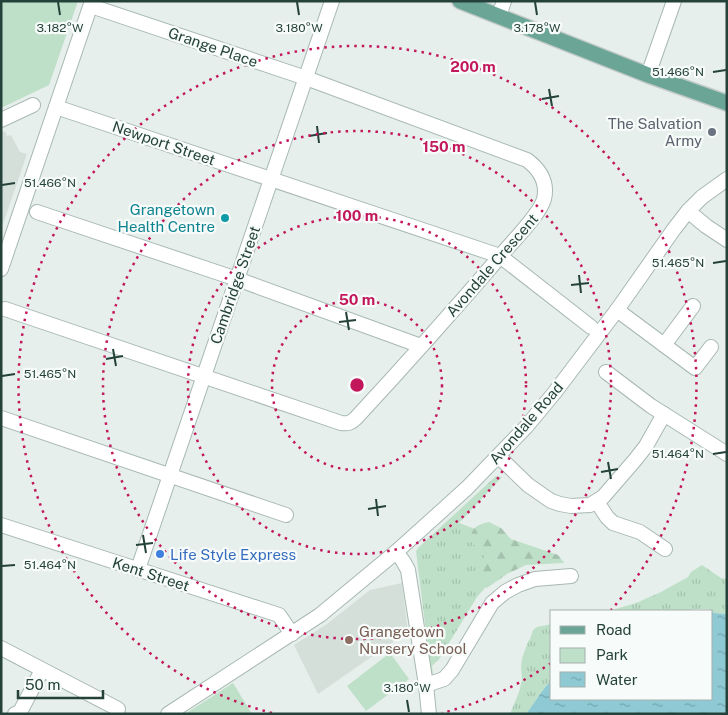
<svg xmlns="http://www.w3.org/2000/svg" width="728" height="715" font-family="'Public Sans',sans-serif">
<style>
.built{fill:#d4dfda}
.grass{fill:url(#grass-tufts)}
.forest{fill:url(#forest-firs)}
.park{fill:#bfe0c8}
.water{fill:url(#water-ripples)}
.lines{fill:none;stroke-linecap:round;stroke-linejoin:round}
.street-casing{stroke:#a8b8b2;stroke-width:16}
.primary-casing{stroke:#c2cac8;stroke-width:18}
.street{stroke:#fff;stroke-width:14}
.primary{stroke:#6aa596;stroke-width:15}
.ticks{fill:none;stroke:#24423a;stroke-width:2}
.ring{fill:none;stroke:#c2185b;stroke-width:2.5;stroke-dasharray:2.5 5}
.worship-dot{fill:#6b7280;stroke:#f7fbf9;stroke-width:2}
.culture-dot{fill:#0f9aa8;stroke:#f7fbf9;stroke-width:2}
.shop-dot{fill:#3f7fe0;stroke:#f7fbf9;stroke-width:2}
.education-dot{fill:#8d6e63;stroke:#f7fbf9;stroke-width:2}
.labels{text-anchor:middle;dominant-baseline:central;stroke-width:4.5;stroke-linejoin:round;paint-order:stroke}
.street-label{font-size:15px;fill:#24423a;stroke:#f7fbf9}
.worship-label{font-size:15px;fill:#5b616d;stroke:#f7fbf9;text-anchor:end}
.culture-label{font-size:15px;fill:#0d838f;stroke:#f7fbf9;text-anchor:end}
.shop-label{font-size:15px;fill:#366cbe;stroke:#f7fbf9;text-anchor:start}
.education-label{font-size:15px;fill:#785e54;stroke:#f7fbf9;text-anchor:start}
.ticks-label{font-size:12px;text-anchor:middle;fill:#24423a;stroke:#f7fbf9;stroke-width:4.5;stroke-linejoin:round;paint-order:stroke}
.centre{fill:#c2185b;stroke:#f7fbf9;stroke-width:2.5}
.ring-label{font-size:15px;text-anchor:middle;font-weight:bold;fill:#c2185b;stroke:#f7fbf9;stroke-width:4.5;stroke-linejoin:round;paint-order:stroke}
</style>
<defs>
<pattern id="grass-tufts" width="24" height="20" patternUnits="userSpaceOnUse" patternTransform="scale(1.25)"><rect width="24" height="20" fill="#bfe0c8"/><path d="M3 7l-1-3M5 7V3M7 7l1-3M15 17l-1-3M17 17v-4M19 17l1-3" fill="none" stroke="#a4c1ad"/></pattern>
<pattern id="forest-firs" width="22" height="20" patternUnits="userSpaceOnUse" patternTransform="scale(1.25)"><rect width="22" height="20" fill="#bfe0c8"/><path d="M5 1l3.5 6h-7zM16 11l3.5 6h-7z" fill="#a4c1ad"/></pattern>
<pattern id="water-ripples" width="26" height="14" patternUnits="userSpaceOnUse" patternTransform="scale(1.25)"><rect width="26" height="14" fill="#8ec9d4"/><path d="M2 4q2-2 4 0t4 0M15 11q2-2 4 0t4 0" fill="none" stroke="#74a5ad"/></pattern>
</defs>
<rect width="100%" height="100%" fill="#e6efeb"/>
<g class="built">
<polygon points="5,131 7,136 11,135 20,152 27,154 3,224 1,225 1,133"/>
<polygon points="402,583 408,633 403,635 318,694 294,645 327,624 370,590"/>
</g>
<g class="grass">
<polygon points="496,476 502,477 459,523 565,562 545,563 525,562 514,567 485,588 477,597 438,661 437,661 432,666 433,674 431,673 416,551 419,547"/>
<polygon points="702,565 721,578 727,579 727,613 725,614 714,613 709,609 693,609 687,611 609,611 636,603 661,592 688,577 691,572"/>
<path d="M552,624V680C541,690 535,703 526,714H510L519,692L522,680L521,667L522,658L528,642L530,639L533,630L537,627Z"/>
</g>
<path class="forest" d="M489,522L501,528L511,539L558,555L564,563L526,565L507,574L487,588L475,575L478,566L490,548L474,545L470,541C472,527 476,525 489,522Z"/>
<g class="park">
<polygon points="1,1 78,1 49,85 1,108"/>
<polygon points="390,653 409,679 366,711 347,686"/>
<polygon points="233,683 252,714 185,714"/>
</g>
<path class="water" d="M712,611L714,613L725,614L727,613V714H526C535,703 541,690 552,680V699H712Z"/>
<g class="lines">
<defs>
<g id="street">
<polyline points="499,16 504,1"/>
<polyline points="648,75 674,1"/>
<polyline points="56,107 500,256 591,327"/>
<polyline points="1,120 33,105"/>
<polyline points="688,211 706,226 727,240"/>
<polyline points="37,212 237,279 421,346"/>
<polyline points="1,269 92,1"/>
<path d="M5,309L341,423C348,424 351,423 356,418C406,364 455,309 503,253C514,240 540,214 544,199C548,182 539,169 527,160L306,78L91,6"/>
<polyline points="617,310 695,368 711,347"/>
<polyline points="664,345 693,306"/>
<polyline points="606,372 651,406 727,454"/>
<polyline points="1,418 286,515"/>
<polyline points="498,456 528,485 551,501 560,504 571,506 590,505 603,497 635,460 646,446 664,414"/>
<polyline points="597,502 607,517 613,523 640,532 665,549"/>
<polyline points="1,525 279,615 292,634"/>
<polyline points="396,552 403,561 408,570 426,685 429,714"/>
<polyline points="138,569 332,1"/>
<polyline points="1,648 118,709"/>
<polyline points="426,685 444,679 452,670 492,603 505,592 518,585 535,579 571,576"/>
<polyline points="15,714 20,712 42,670"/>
<polyline points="168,714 320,615 396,552 467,488 526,427 555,392 617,310 674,229 688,211 702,197 727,179"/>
</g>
<polyline id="primary" points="460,1 648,75 727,103"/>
</defs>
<use href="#street" class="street-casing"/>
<use href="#primary" class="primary-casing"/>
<use href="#street" class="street"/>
<use href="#primary" class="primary"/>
</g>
<path class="ticks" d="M58,2L60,15M297,2L299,15M535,2L537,15M713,72L726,70M549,89L552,106M542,99L559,96M317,126L319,143M309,136L327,133M2,185L15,183M713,263L726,261M579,275L581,293M571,285L589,283M346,312L349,330M339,322L356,320M113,349L116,366M106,359L123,356M2,376L15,374M713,454L726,452M608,462L611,479M601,472L618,469M376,499L378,516M368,509L386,506M143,535L146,553M136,545L153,543M2,566L15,565M407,700L409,712"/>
<g class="ring">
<circle cx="357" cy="385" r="85"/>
<circle cx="357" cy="385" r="169"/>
<circle cx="357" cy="385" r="254"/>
<path d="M551 663A339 339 0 0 1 442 713M272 713A339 339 0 1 1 611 610"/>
</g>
<circle class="worship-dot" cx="712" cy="132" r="5"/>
<circle class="culture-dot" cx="225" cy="218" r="5"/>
<circle class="shop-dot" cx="160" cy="554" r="5"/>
<circle class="education-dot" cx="349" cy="640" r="5"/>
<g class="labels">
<g class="street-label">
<text transform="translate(213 47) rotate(19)">Grange Place</text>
<text transform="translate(164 143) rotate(19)">Newport Street</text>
<text transform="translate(492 265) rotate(-49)">Avondale Crescent</text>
<text transform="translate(235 285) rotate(-71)">Cambridge Street</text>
<text transform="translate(526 423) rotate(-49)">Avondale Road</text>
<text transform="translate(151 574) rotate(18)">Kent Street</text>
</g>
<g class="worship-label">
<text x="702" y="123">The Salvation<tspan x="702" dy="17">Army</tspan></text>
</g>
<g class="culture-label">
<text x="215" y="209">Grangetown<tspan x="215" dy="17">Health Centre</tspan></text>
</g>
<g class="shop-label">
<text x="170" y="554">Life Style Express</text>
</g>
<g class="education-label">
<text x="359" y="631">Grangetown<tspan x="359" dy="17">Nursery School</tspan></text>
</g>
</g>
<g class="ticks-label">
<text x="60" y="32">3.182°W</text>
<text x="299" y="32">3.180°W</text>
<text x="537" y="32">3.178°W</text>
<text x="678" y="76">51.466°N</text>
<text x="50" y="187">51.466°N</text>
<text x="678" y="267">51.465°N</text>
<text x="50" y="378">51.465°N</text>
<text x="678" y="458">51.464°N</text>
<text x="50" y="569">51.464°N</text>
<text x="407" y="692">3.180°W</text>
</g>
<circle cx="357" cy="385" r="8" class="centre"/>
<g class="ring-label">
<text x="473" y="72">200 m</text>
<text x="444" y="152">150 m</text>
<text x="357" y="221">100 m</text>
<text x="357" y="305">50 m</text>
</g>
<rect width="728" height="715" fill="none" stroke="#24423a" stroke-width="5"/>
<rect x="550" y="610" width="162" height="90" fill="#f7fbf9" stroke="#a3b1ad"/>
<rect x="560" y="626" width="25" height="8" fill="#6aa596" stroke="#a3b1ad"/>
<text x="596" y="635" font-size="15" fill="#24423a">Road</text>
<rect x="560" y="648" width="25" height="15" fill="#bfe0c8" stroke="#a3b1ad"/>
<text x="596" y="660" font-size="15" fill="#24423a">Park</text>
<rect x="560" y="672" width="25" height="15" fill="url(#water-ripples)" stroke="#a3b1ad"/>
<text x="596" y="685" font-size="15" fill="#24423a">Water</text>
<path d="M18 690v8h85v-8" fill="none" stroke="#24423a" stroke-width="2.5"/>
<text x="25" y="690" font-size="15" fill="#24423a" stroke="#f7fbf9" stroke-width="4" paint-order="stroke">50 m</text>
</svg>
